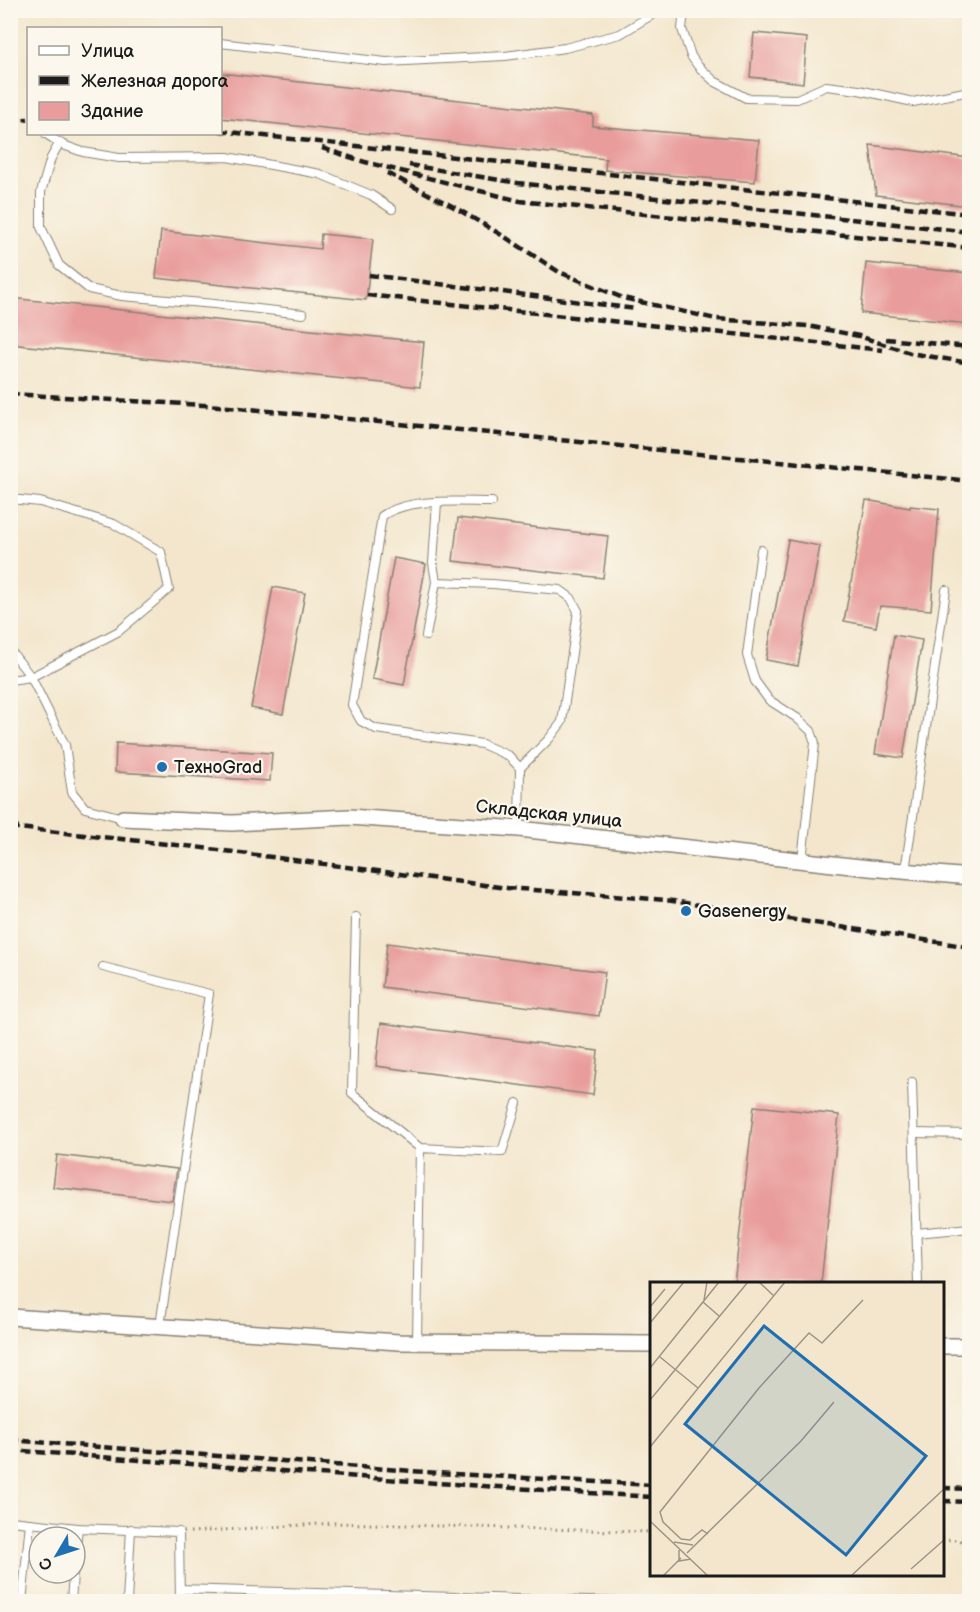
<svg xmlns="http://www.w3.org/2000/svg" width="980" height="1612" font-family="'Balsamiq Sans',sans-serif">
<style>
.building{fill:#e89c9b}
.lines{fill:none;stroke-linecap:round;stroke-linejoin:round}
.service-casing{stroke:#888174;stroke-width:10}
.minor-casing{stroke:#888174;stroke-width:18}
.path{stroke:#888174;stroke-width:3;stroke-dasharray:1.5 4.5;stroke-linecap:butt}
.service{stroke:#fff;stroke-width:8}
.minor{stroke:#fff;stroke-width:15}
.rail{stroke:#1c1c1c;stroke-width:4.5;stroke-dasharray:9 4.5;stroke-linecap:butt}
.poi-dot{fill:#1f6fb2;stroke:#fbf7ec;stroke-width:2}
.labels{text-anchor:middle;dominant-baseline:central;stroke-width:4.5;stroke-linejoin:round;paint-order:stroke}
.poi-label{font-size:18px;fill:#1c1c1c;stroke:#fbf7ec;text-anchor:start}
.street-label{font-size:18px;fill:#1c1c1c;stroke:#fbf7ec}
.inset-road{fill:none;stroke:#9d9586;stroke-width:1.5}
.view{fill:#1f6fb2;fill-opacity:0.15;stroke:#1f6fb2;stroke-width:3}
.inset-edge{fill:none;stroke:#1c1c1c;stroke-width:3}
</style>
<rect width="100%" height="100%" fill="#fbf7ec"/>
<filter id="ink" filterUnits="userSpaceOnUse"><feTurbulence type="fractalNoise" baseFrequency=".0167" numOctaves="2"/><feDisplacementMap in="SourceGraphic" scale="12" xChannelSelector="R" yChannelSelector="G"/><feConvolveMatrix kernelMatrix="1 2 1 2 8 2 1 2 1" color-interpolation-filters="sRGB"/></filter>
<filter id="wash" filterUnits="userSpaceOnUse"><feTurbulence type="fractalNoise" baseFrequency=".008" numOctaves="4" result="noise"/><feDisplacementMap in="SourceGraphic" scale="24" xChannelSelector="R" yChannelSelector="G"/><feGaussianBlur stdDeviation="1.35" result="paint"/><feColorMatrix in="noise" values="0 0 0 0 0 0 0 0 0 0 0 0 0 0 0 0 0 1.4 0 .05"/><feComposite in="paint" operator="in"/></filter>
<g filter="url(#wash)">
<rect width="100%" height="100%" fill="#f3e6cc"/>
<g id="blocks">
<g class="building">
<polygon points="754,33 807,38 803,83 750,77"/>
<polygon points="220,73 593,115 593,126 759,140 755,182 605,170 606,159 220,118"/>
<polygon points="870,145 969,158 969,206 876,195"/>
<polygon points="161,231 320,249 321,234 373,239 366,300 156,278"/>
<polygon points="866,263 969,273 969,324 861,313"/>
<polygon points="10,298 424,342 420,387 10,344"/>
<polygon points="866,500 910,508 910,506 939,509 931,610 880,606 876,627 844,621"/>
<polygon points="458,518 608,536 603,578 453,561"/>
<polygon points="788,540 820,546 798,666 766,660"/>
<polygon points="394,558 426,564 404,685 372,679"/>
<polygon points="273,587 305,593 283,714 251,708"/>
<polygon points="894,635 922,640 903,758 875,754"/>
<polygon points="116,743 272,753 270,781 115,772"/>
<polygon points="387,943 605,972 599,1016 382,987"/>
<polygon points="381,1023 598,1051 593,1095 376,1066"/>
<polygon points="754,1106 839,1115 821,1284 734,1284"/>
<polygon points="57,1155 177,1169 172,1201 53,1187"/>
</g>
</g>
</g>
<g filter="url(#ink)">
<use href="#blocks" fill-opacity="0" stroke="#888174" stroke-width="1.5"/>
<g class="lines">
<defs>
<g id="service">
<polyline points="684,10 682,29 691,56 698,66 714,81 746,98 797,99 826,86 859,90 913,102 970,91"/>
<polyline points="220,43 386,62 505,56 565,48 620,34 660,10"/>
<polyline points="46,134 63,145 83,152 119,158 227,157 320,174 371,195 392,209"/>
<polyline points="60,142 51,158 41,192 41,227 59,265 89,289 122,296 214,304 303,314"/>
<polyline points="10,499 40,502 114,524 161,552 169,589 119,631 31,677 10,680"/>
<polyline points="437,502 433,563 436,582 493,584 560,590 571,598 578,611 562,722 549,739 520,768"/>
<path d="M492,502C459,502 410,497 382,516L352,705L361,721L376,729L482,744L509,756L520,768L519,829"/>
<polyline points="761,550 747,655 755,681 769,700 797,718 811,731 815,743 802,860"/>
<polyline points="426,636 436,582"/>
<polyline points="10,650 31,677 65,745 72,792 85,808 123,818"/>
<polyline points="905,871 946,590"/>
<polyline points="356,917 352,1093 420,1148"/>
<polyline points="103,967 209,994 160,1326"/>
<polyline points="912,1082 918,1284"/>
<polyline points="914,1133 970,1134"/>
<polyline points="916,1233 970,1228"/>
<polyline points="417,1342 420,1148 502,1152 517,1103"/>
<polyline points="10,1521 78,1528 179,1532 180,1602"/>
<polyline points="75,1556 78,1528"/>
<polyline points="180,1589 624,1602"/>
<polyline points="22,1602 30,1523"/>
<polyline points="71,1602 73,1573"/>
<polyline points="127,1602 131,1529"/>
</g>
<g id="minor">
<polyline points="123,818 232,823 349,817 519,829 869,868 970,877"/>
<polyline points="10,1317 399,1342 652,1344"/>
<polyline points="942,1346 970,1346"/>
</g>
</defs>
<use href="#service" class="service-casing"/>
<use href="#minor" class="minor-casing"/>
<g class="path">
<polyline points="190,1532 335,1523 652,1532"/>
<polyline points="942,1540 970,1541"/>
</g>
<use href="#service" class="service"/>
<use href="#minor" class="minor"/>
<g class="rail">
<polyline points="10,120 28,119"/>
<polyline points="220,131 970,214"/>
<polyline points="322,148 365,162 520,201 970,248"/>
<polyline points="409,165 518,183 970,232"/>
<polyline points="387,173 454,207 505,237 559,272 623,298 716,319 808,326 859,336 910,353 970,363"/>
<polyline points="369,275 636,309"/>
<polyline points="367,295 883,350"/>
<polyline points="886,339 970,347"/>
<polyline points="10,394 219,406 970,481"/>
<polyline points="10,827 195,847 507,888 666,900 970,947"/>
<polyline points="10,1440 438,1473 652,1485"/>
<polyline points="10,1450 437,1483 652,1497"/>
<polyline points="942,1488 970,1489"/>
<polyline points="942,1501 970,1502"/>
</g>
</g>
</g>
<g class="poi-dot">
<circle cx="162" cy="767" r="6"/>
<circle cx="686" cy="911" r="6"/>
</g>
<g class="labels">
<g class="poi-label">
<text x="174" y="767">ТехноGrad</text>
<text x="698" y="911">Gasenergy</text>
</g>
<g class="street-label">
<text transform="translate(549 814) rotate(6)">Складская улица</text>
</g>
</g>
<g transform="translate(650 1282)">
<rect width="294" height="294" fill="#f3e6cc"/>
<path class="inset-road" d="M109,0L124,14M54,18L57,0M53,20L69,34M0,25L15,7M0,41L34,0M10,75L48,106M0,86L69,0M0,118L98,0M0,165L135,0M0,239L58,294M58,252L52,248L40,258L31,257L13,240L10,230L109,106L159,51L172,61L213,18M24,260L43,263M29,268V279L41,277M37,271L151,159L184,120M261,287L294,258M13,294L31,276M201,294L294,207"/>
<path class="view" d="M114,44L276,174L196,273L35,142Z"/>
<rect width="294" height="294" class="inset-edge"/>
</g>
<rect width="980" height="1612" fill="none" stroke="#fbf7ec" stroke-width="36"/>
<rect x="27" y="27" width="195" height="108" fill="#fbf7ec" stroke="#a29f99" stroke-width="1.5"/>
<rect x="39" y="46" width="30" height="9" fill="#ffffff" stroke="#a29f99" stroke-width="1.5"/>
<text x="81" y="57" font-size="18" fill="#1c1c1c">Улица</text>
<rect x="39" y="76" width="30" height="9" fill="#1c1c1c" stroke="#a29f99" stroke-width="1.5"/>
<text x="81" y="87" font-size="18" fill="#1c1c1c">Железная дорога</text>
<rect x="39" y="102" width="30" height="18" fill="#e89c9b" stroke="#a29f99" stroke-width="1.5"/>
<text x="81" y="117" font-size="18" fill="#1c1c1c">Здание</text>
<g transform="translate(57 1555) rotate(231)"><circle r="28" fill="#fbf7ec" stroke="#a29f99" stroke-width="1.5"/>
<path d="M0-4.5L10 22L0 15L-10 22Z" fill="#1f6fb2"/>
<text y="-9" font-size="16" font-weight="bold" text-anchor="middle" fill="#1c1c1c">С</text>
</g>
</svg>
